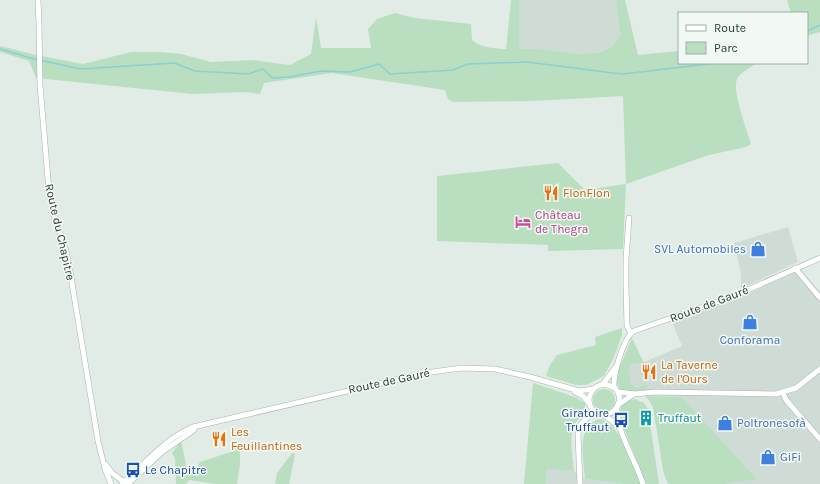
<svg xmlns="http://www.w3.org/2000/svg" width="820" height="484" font-family="Karla,sans-serif">
<style>
.built{fill:#cfdcd5}
.green{fill:#b9dfc0}
.lines{fill:none;stroke-linecap:round;stroke-linejoin:round}
.stream{stroke:#87d0d4;stroke-width:1.5}
.minor-casing{stroke:#a4b4ad;stroke-width:6}
.minor{stroke:#fff;stroke-width:5}
.labels{text-anchor:middle;dominant-baseline:central;stroke-width:3;stroke-linejoin:round;paint-order:stroke}
.food-label{font-size:12px;fill:#c56008;stroke:#f2f9f5;text-anchor:start}
.hotel-label{font-size:12px;fill:#b23c85;stroke:#f2f9f5;text-anchor:start}
.street-label{font-size:12px;fill:#213e33;stroke:#f2f9f5}
.shop-label{font-size:12px;fill:#366cbe;stroke:#f2f9f5;text-anchor:start}
.transit-label{font-size:12px;fill:#164399;stroke:#f2f9f5;text-anchor:end}
.culture-label{font-size:12px;fill:#0d838f;stroke:#f2f9f5;text-anchor:start}
</style>
<rect width="100%" height="100%" fill="#e1ece6"/>
<g class="built">
<polygon points="519,0 616,0 620,36 611,47 601,52 580,54 541,49 518,49"/>
<polygon points="788,227 798,262 741,289 741,274 734,243"/>
<polygon points="801,270 820,292 820,484 726,484 756,478 682,397 645,396 647,385 635,387 631,384 629,368 632,364 644,362 682,346 672,322 734,300"/>
<polygon points="547,469 574,471 585,479 623,484 546,484"/>
</g>
<g class="green">
<path d="M511,0H519V49H541L580,54L601,52L611,47L620,36L616,0H625L638,55L679,51V63H757C751,67 740,73 737,79C732,92 747,130 751,144L746,147L709,155L626,184L623,249L548,251V245L437,241V176L558,163L585,190L626,184L623,96L533,101L453,102L448,99L445,90L332,73L264,83L260,94L244,92L193,94L36,78L29,61L0,52V46L36,55L83,64L131,52H160L181,54L211,62L252,60L290,65L311,54L316,17L321,48H371L368,29L377,19L395,13L415,18L471,24L472,40C479,47 495,49 506,49Z"/>
<polygon points="787,0 820,0 820,32 807,36 807,13 791,13"/>
<polygon points="622,328 622,335 614,357 604,376 586,385 576,385 546,376 550,365 557,355 596,345 595,337"/>
<polygon points="632,338 644,363 632,364 629,368 631,383 635,387 648,385 646,390 630,391 620,390 617,383 617,374"/>
<path d="M533,383L575,397L585,403C587,417 573,420 572,431C570,443 573,459 574,471L547,469L546,484H524Z"/>
<circle cx="604" cy="400" r="11"/>
<polygon points="645,396 682,397 757,479 726,484 669,484 666,480 663,470 653,407 648,399"/>
<path d="M635,399L644,403L648,409L659,484H646L619,416C620,410 622,401 628,402V401Z"/>
<path d="M600,419C620,423 634,466 640,484H623L585,479C584,460 575,425 600,419Z"/>
<polygon points="181,441 188,473 195,471 200,462 240,449 240,464 237,484 216,484 189,480 186,484 176,484 175,458 172,453"/>
<polygon points="292,453 295,454 289,484 275,484 277,473"/>
</g>
<g class="lines">
<g class="stream">
<polyline points="807,31 820,25"/>
<polyline points="0,49 34,59 81,69 174,63 195,71 248,74 263,69 273,78 289,77 321,71 350,72 379,64 390,74 453,70 468,64 527,62 621,74 632,73 716,63"/>
</g>
<defs>
<g id="minor">
<polyline points="38,0 39,24 40,85 49,191 55,219 66,251 69,265 98,441 105,469 111,484"/>
<polyline points="629,218 626,259 626,286 627,326 631,333"/>
<polyline points="795,268 820,298"/>
<polyline points="603,384 615,368"/>
<path d="M614,388C613,375 623,338 634,331L734,296L820,258"/>
<polyline points="575,392 583,396 589,403"/>
<polyline points="618,392 635,394 655,392 776,394 796,388 820,369"/>
<polyline points="783,393 786,400 820,439"/>
<polyline points="618,405 634,394"/>
<path d="M617,408C616,431 636,461 643,484"/>
<path d="M603,415C622,414 626,388 607,385C594,382 584,398 592,409C597,414 603,414 608,418C612,420 616,425 619,428"/>
<polyline points="106,465 112,473 124,482 125,484"/>
<path d="M122,484C145,464 164,439 193,427L425,373L461,368L495,369L530,377L579,391L593,389"/>
<polyline points="128,484 162,452 194,430"/>
<polyline points="580,484 578,434 581,424 594,411"/>
</g>
</defs>
<use href="#minor" class="minor-casing"/>
<use href="#minor" class="minor"/>
</g>
<defs>
<symbol id="restaurant-bare" viewBox="-9 -9 18 18"><path d="M-5-6h1v4h1v-4h1v4h1v-4h1v5L-1.5 .5V6h-2V.5L-5-1ZM5-6V6H3V1.5H1.5Q1.5-4 5-6Z" fill="#e8710a" stroke="#f2f9f5" stroke-width="2.5" paint-order="stroke"/></symbol>
<symbol id="hotel-bare" viewBox="-9 -9 18 18"><path d="M-6-4.5h1.5V1H6V5H4.5V3h-9V5H-6ZM-4 0a1.8 1.8 0 1 1 3.6 0ZM.5 0V-2.5h3Q6-2.5 6 0Z" fill="#d1479c" stroke="#f2f9f5" stroke-width="2.5" paint-order="stroke"/></symbol>
<symbol id="shop-bare" viewBox="-9 -9 18 18"><path d="M-5-2.5h2.3a2.7 3.5 0 0 1 5.4 0H5L5.5 6h-11ZM-1.5-2.5h3a1.5 2.3 0 0 0-3 0Z" fill="#3f7fe0" stroke="#f2f9f5" stroke-width="2.5" paint-order="stroke"/></symbol>
<symbol id="building-bare" viewBox="-9 -9 18 18"><path d="M-4-6H4V6H1V3H-1V6H-4ZM-2.5-4.3h1.7v1.8h-1.7ZM.8-4.3h1.7v1.8H.8ZM-2.5-1h1.7V.8h-1.7ZM.8-1h1.7V.8H.8Z" fill="#0f9aa8" stroke="#f2f9f5" stroke-width="2.5" paint-order="stroke"/></symbol>
<symbol id="bus-bare" viewBox="-9 -9 18 18"><path d="M-5-6H5V4H4V6H2V4H-2V6H-4V4H-5ZM-3.5-4V0h7V-4ZM-3.5 1.2v1.5H-2V1.2ZM2 1.2v1.5H3.5V1.2Z" fill="#1a4fb4" stroke="#f2f9f5" stroke-width="2.5" paint-order="stroke"/></symbol>
</defs>
<g fill-rule="evenodd">
<use href="#restaurant-bare" x="540" y="182" width="22" height="22"/>
<use href="#hotel-bare" x="512" y="211" width="22" height="22"/>
<use href="#shop-bare" x="747" y="238" width="22" height="22"/>
<use href="#shop-bare" x="739" y="311" width="22" height="22"/>
<use href="#restaurant-bare" x="638" y="361" width="22" height="22"/>
<use href="#building-bare" x="635" y="407" width="22" height="22"/>
<use href="#bus-bare" x="610" y="409" width="22" height="22"/>
<use href="#shop-bare" x="714" y="412" width="22" height="22"/>
<use href="#restaurant-bare" x="208" y="428" width="22" height="22"/>
<use href="#shop-bare" x="757" y="446" width="22" height="22"/>
<use href="#bus-bare" x="122" y="459" width="22" height="22"/>
</g>
<g class="labels">
<g class="food-label">
<text x="563" y="193">FlonFlon</text>
<text x="661" y="365">La Taverne<tspan x="661" dy="14">de l'Ours</tspan></text>
<text x="231" y="432">Les<tspan x="231" dy="14">Feuillantines</tspan></text>
</g>
<g class="hotel-label">
<text x="535" y="215">Château<tspan x="535" dy="14">de Thegra</tspan></text>
</g>
<g class="street-label">
<text transform="translate(60 232) rotate(77)">Route du Chapitre</text>
<text transform="translate(709 304) rotate(-21)">Route de Gauré</text>
<text transform="translate(389 381) rotate(-12)">Route de Gauré</text>
</g>
<g class="shop-label">
<text x="746" y="249" text-anchor="end">SVL Automobiles</text>
<text x="750" y="340" text-anchor="middle">Conforama</text>
<text x="737" y="423">Poltronesofà</text>
<text x="780" y="457">GiFi</text>
</g>
<g class="transit-label">
<text x="609" y="413">Giratoire<tspan x="609" dy="14">Truffaut</tspan></text>
<text x="145" y="470" text-anchor="start">Le Chapitre</text>
</g>
<g class="culture-label">
<text x="658" y="418">Truffaut</text>
</g>
</g>
<rect x="678" y="12" width="130" height="52" fill="#f2f9f5" stroke="#9eaea7"/>
<rect x="686" y="25" width="20" height="6" fill="#ffffff" stroke="#9eaea7"/>
<text x="714" y="32" font-size="12" fill="#213e33">Route</text>
<rect x="686" y="42" width="20" height="12" fill="#b9dfc0" stroke="#9eaea7"/>
<text x="714" y="52" font-size="12" fill="#213e33">Parc</text>
</svg>
